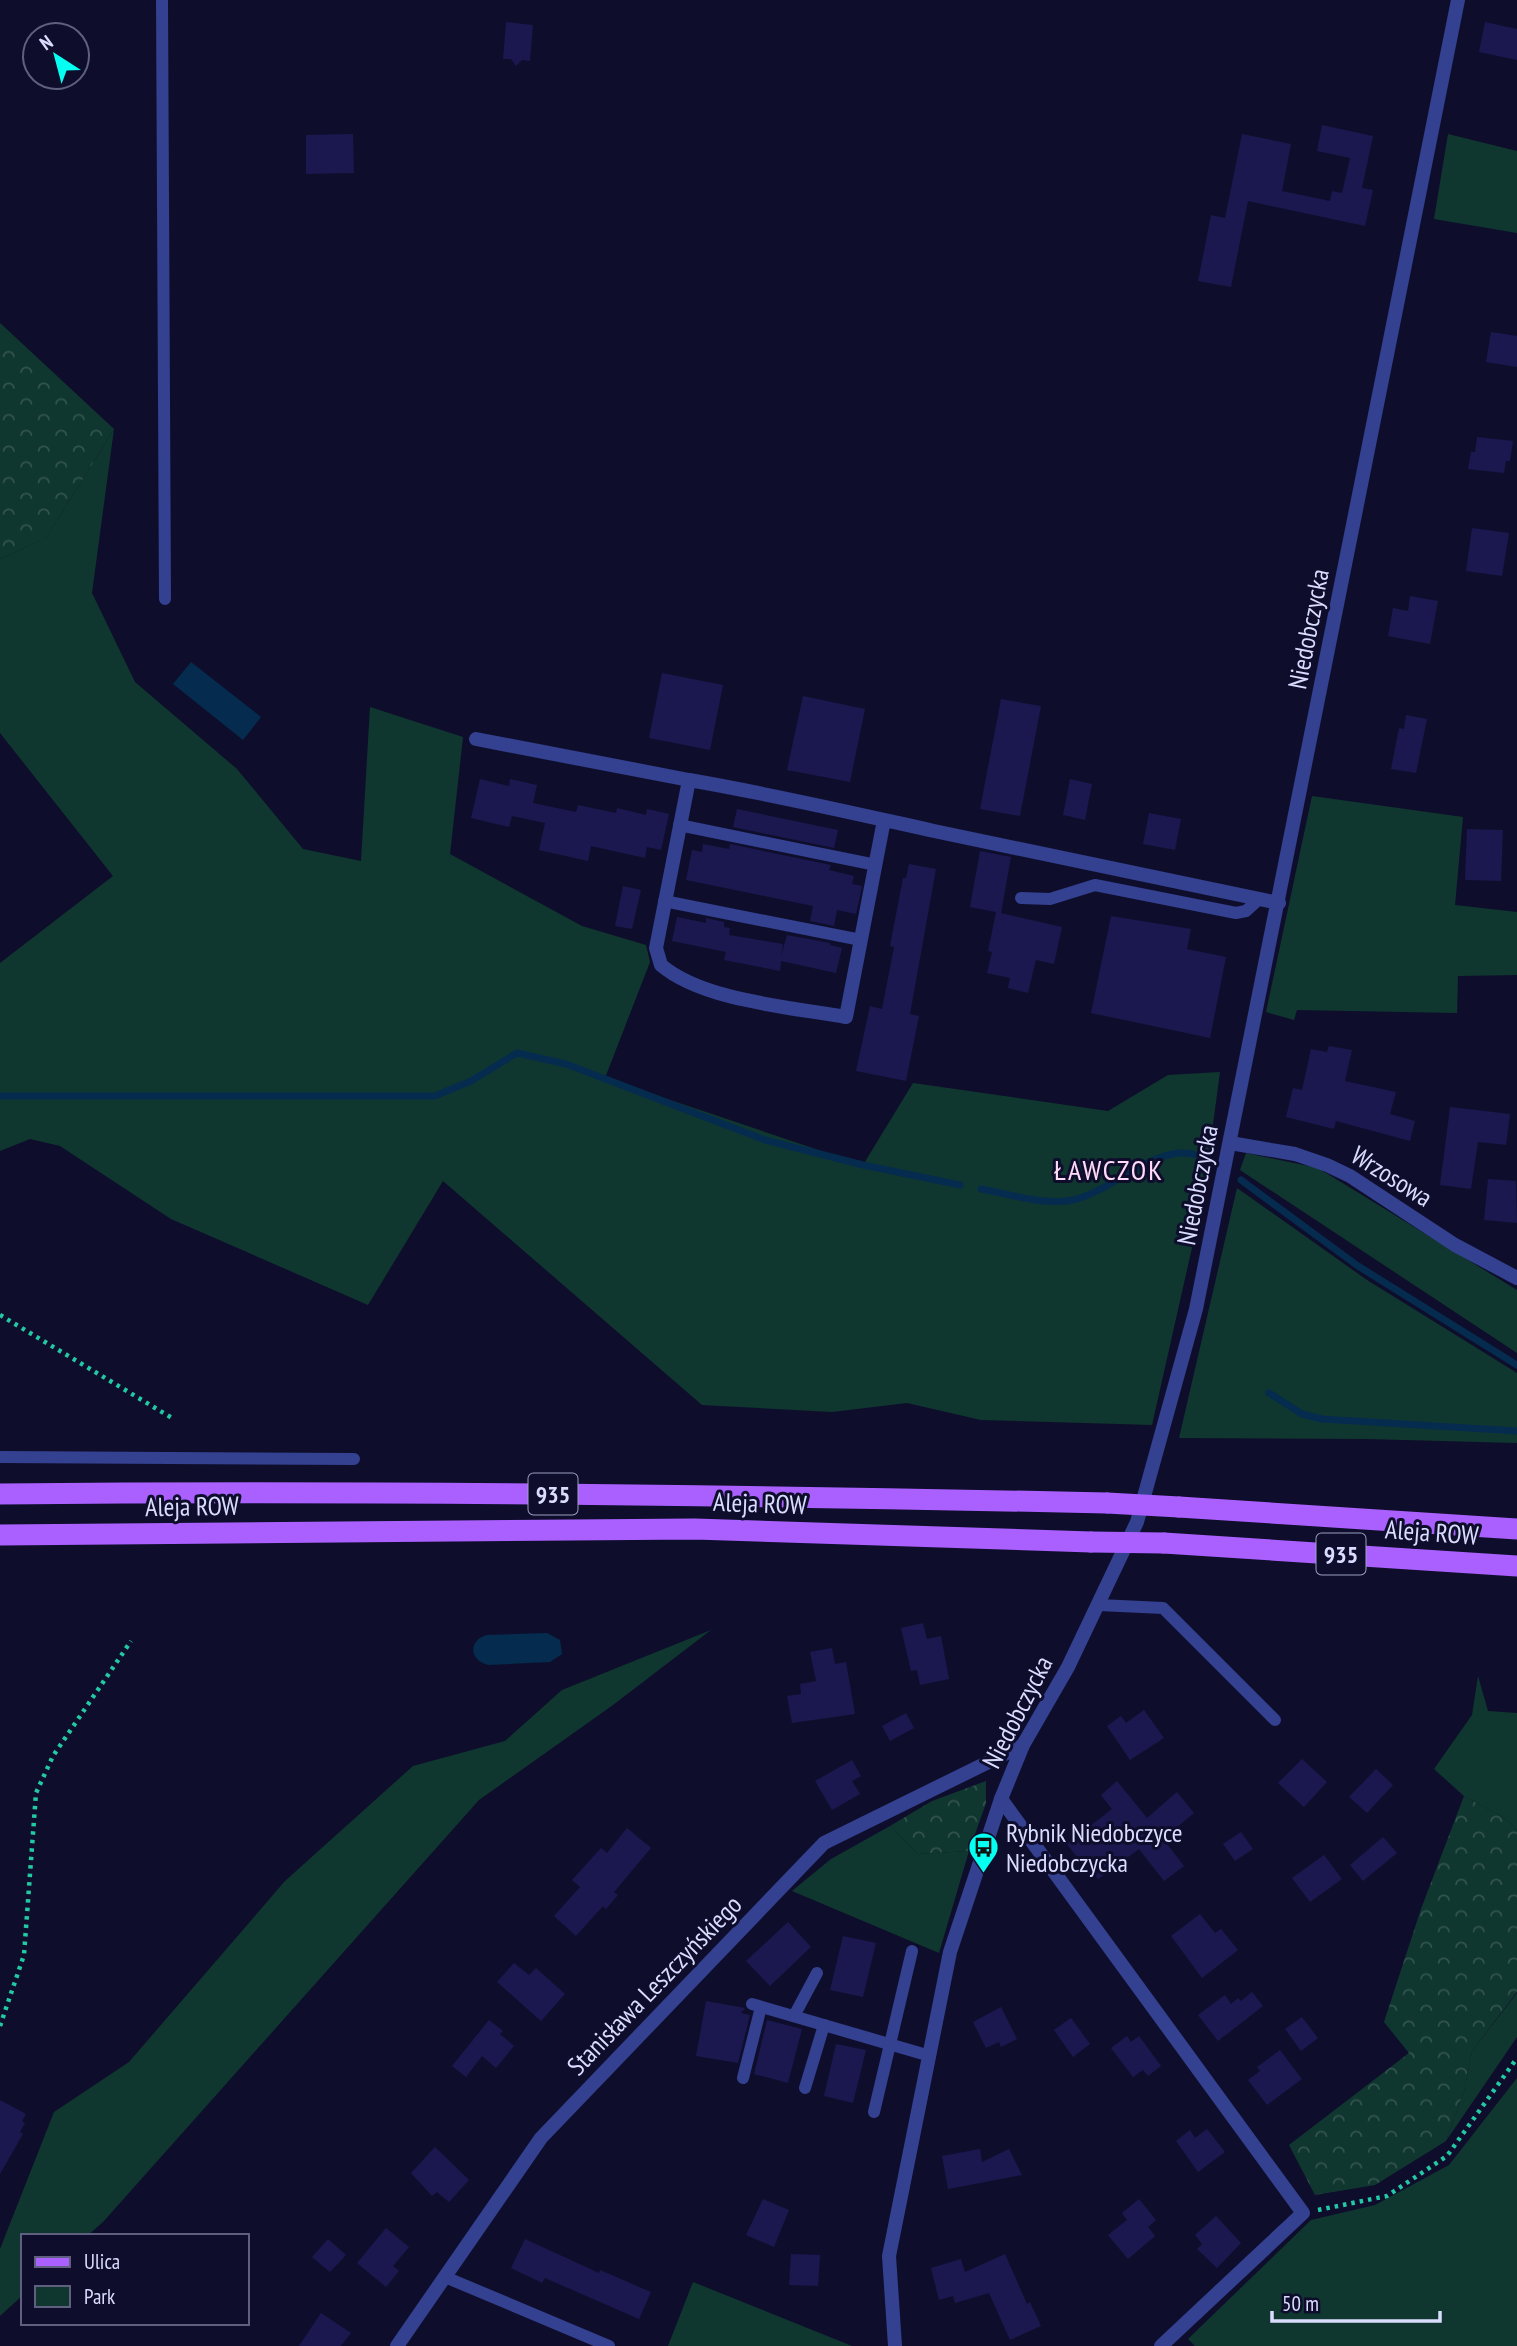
<svg xmlns="http://www.w3.org/2000/svg" width="1517" height="2346" font-family="'PT Sans Narrow',sans-serif">
<style>
.green{fill:#10372f}
.forest{fill:url(#forest-crowns)}
.water{fill:#052c4e}
.lines{fill:none;stroke-linecap:round;stroke-linejoin:round}
.stream{stroke:#052c4e;stroke-width:7}
.building{fill:#1a184f}
.path{stroke:#23c9a4;stroke-width:4.5;stroke-dasharray:3.5 5;stroke-linecap:butt}
.lane{stroke:#344090;stroke-width:12}
.street{stroke:#344090;stroke-width:14}
.primary{stroke:#aa60ff;stroke-width:21}
.primary-bridge{stroke:#aa60ff;stroke-width:21}
.labels{text-anchor:middle;dominant-baseline:central;stroke-width:6;stroke-linejoin:round;paint-order:stroke}
.shield{fill:#0e0e2c;stroke:#9c9ec0;stroke-width:2}
.shield-label{font-size:24px;font-weight:bold;fill:#d9dbff}
.street-label{font-size:26px;fill:#d9dbff;stroke:#0e0e2c}
.poi-label{font-size:26px;fill:#d9dbff;stroke:#0e0e2c;text-anchor:start}
.neighbourhood-label{font-size:28px;letter-spacing:2px;fill:#ffdbf8;stroke:#0e0e2c}
</style>
<defs>
<pattern id="forest-crowns" width="20" height="18" patternUnits="userSpaceOnUse" patternTransform="scale(1.75)"><rect width="20" height="18" fill="#10372f"/><path d="M2 6a3 3 0 1 1 6 0M12 15a3 3 0 1 1 6 0" fill="none" stroke="#32534e"/></pattern>
</defs>
<rect width="100%" height="100%" fill="#0e0e2c"/>
<g class="green">
<polygon points="1448,134 1517,151 1517,233 1434,219"/>
<polygon points="114,429 92,593 135,682 237,769 303,849 361,861 370,707 463,737 450,854 582,926 646,945 650,962 605,1078 863,1165 913,1083 1108,1111 1168,1075 1220,1072 1203,1199 1152,1425 981,1420 907,1403 832,1412 702,1405 443,1181 368,1305 171,1219 60,1146 30,1139 0,1151 0,963 113,876 0,733 0,559 46,538"/>
<polygon points="1312,796 1463,817 1455,905 1517,912 1517,975 1458,976 1457,1013 1297,1010 1294,1020 1266,1012"/>
<polygon points="1246,1153 1318,1168 1517,1290 1517,1353 1240,1170"/>
<polygon points="1237,1188 1367,1280 1517,1373 1517,1443 1367,1439 1179,1438"/>
<polygon points="711,1630 613,1705 479,1800 103,2222 87,2236 23,2236 23,2295 0,2316 0,2249 54,2112 129,2062 285,1881 413,1766 505,1741 562,1690"/>
<polygon points="1478,1676 1488,1711 1517,1713 1517,1830 1506,1819 1464,1796 1434,1769 1472,1715"/>
<polygon points="890,1826 918,1854 969,1851 939,1953 792,1891 831,1859"/>
<polygon points="1517,1993 1517,2037 1446,2141 1464,2091 1472,2051"/>
<polygon points="1517,2078 1517,2346 1195,2346 1188,2339 1311,2220 1375,2205 1449,2165"/>
<polygon points="693,2282 852,2346 668,2346"/>
</g>
<g class="forest">
<polygon points="0,323 114,429 46,538 0,559"/>
<polygon points="986,1781 986,1803 969,1851 918,1854 890,1826 932,1801"/>
<polygon points="1464,1796 1506,1819 1517,1830 1517,1992 1472,2051 1464,2091 1446,2141 1375,2185 1315,2195 1289,2145 1409,2053 1384,2022 1421,1909"/>
</g>
<g class="water">
<polygon points="191,662 261,717 243,740 173,684"/>
<path d="M547,1633L560,1640L562,1654L550,1662L488,1665C469,1660 468,1640 487,1635Z"/>
</g>
<g class="lines">
<g class="stream">
<polyline points="0,1096 435,1096 471,1081 517,1053 566,1064 765,1140 863,1165 960,1185"/>
<polyline points="1241,1180 1358,1266 1517,1365"/>
<path d="M981,1189C1010,1194 1044,1206 1073,1200C1111,1192 1154,1145 1193,1154C1200,1156 1207,1160 1214,1162"/>
<polyline points="1269,1393 1302,1414 1322,1419 1517,1431"/>
</g>
</g>
<g class="building">
<polygon points="506,22 533,25 530,61 522,60 516,66 511,59 503,59"/>
<polygon points="1485,22 1517,29 1517,60 1479,52"/>
<polygon points="1322,125 1373,136 1362,188 1373,190 1365,226 1248,201 1231,287 1198,281 1211,215 1225,218 1242,134 1291,144 1282,191 1330,201 1332,191 1342,193 1350,158 1317,151"/>
<polygon points="353,134 354,173 306,174 306,135"/>
<polygon points="1491,332 1517,336 1517,367 1486,362"/>
<polygon points="1477,437 1513,441 1510,461 1506,461 1504,473 1468,469 1471,452 1475,452"/>
<polygon points="1472,528 1509,533 1502,576 1466,571"/>
<polygon points="1410,596 1438,601 1430,644 1388,636 1393,608 1408,611"/>
<polygon points="662,673 723,685 710,750 649,738"/>
<polygon points="803,696 865,709 850,782 787,770"/>
<polygon points="1001,699 1041,706 1020,816 980,809"/>
<polygon points="1406,715 1427,719 1416,773 1391,769 1399,728 1404,729"/>
<polygon points="480,779 509,786 510,779 537,785 533,803 576,812 578,805 616,813 617,808 646,815 647,809 669,814 661,850 647,847 645,858 591,846 588,861 539,850 545,823 512,816 509,827 471,818"/>
<polygon points="1070,779 1092,784 1085,820 1063,815"/>
<polygon points="737,809 838,830 834,848 733,827"/>
<polygon points="1149,813 1181,819 1175,850 1143,844"/>
<polygon points="1467,829 1503,830 1501,881 1465,880"/>
<polygon points="703,844 729,849 730,844 831,865 829,870 854,876 852,884 862,886 856,914 837,910 834,926 810,921 813,906 686,880 692,850 702,852"/>
<polygon points="980,851 1011,857 1001,913 1062,927 1054,964 1036,960 1028,993 1008,988 1010,978 987,973 992,952 988,951 996,912 970,907"/>
<polygon points="909,864 936,869 910,1014 919,1016 906,1081 856,1071 870,1006 882,1009 894,947 890,946 903,878 906,878"/>
<polygon points="623,886 641,890 632,929 615,926"/>
<polygon points="1111,916 1191,929 1187,949 1226,957 1210,1038 1091,1013"/>
<polygon points="677,917 706,923 706,918 724,922 724,927 730,928 729,935 783,944 781,956 787,935 830,943 830,945 842,948 836,973 781,961 780,971 724,960 726,952 672,941"/>
<polygon points="1329,1046 1352,1050 1345,1081 1396,1092 1390,1114 1415,1121 1410,1141 1336,1121 1334,1129 1286,1117 1293,1088 1302,1090 1311,1049 1327,1052"/>
<polygon points="1450,1107 1510,1114 1506,1145 1478,1142 1471,1189 1440,1185"/>
<polygon points="1488,1179 1516,1181 1517,1223 1484,1220"/>
<polygon points="923,1623 927,1639 941,1636 949,1679 920,1685 917,1670 911,1671 901,1628"/>
<polygon points="832,1648 835,1664 846,1662 855,1714 792,1723 787,1696 801,1694 800,1684 816,1681 810,1652"/>
<polygon points="1144,1710 1164,1738 1130,1760 1107,1726 1121,1716 1126,1723"/>
<polygon points="906,1713 914,1728 890,1741 882,1726"/>
<polygon points="1302,1759 1327,1782 1304,1807 1278,1783"/>
<polygon points="852,1760 861,1776 852,1781 860,1794 832,1810 815,1781"/>
<polygon points="1376,1769 1393,1785 1367,1813 1349,1797"/>
<polygon points="1117,1781 1147,1818 1177,1792 1194,1813 1163,1839 1184,1866 1164,1881 1139,1849 1098,1879 1089,1867 1086,1869 1067,1844 1112,1809 1101,1795"/>
<polygon points="627,1828 651,1848 614,1892 618,1895 606,1909 603,1906 576,1936 554,1916 580,1887 572,1880 601,1848 607,1853"/>
<polygon points="1241,1832 1253,1849 1235,1861 1223,1844"/>
<polygon points="1383,1837 1397,1853 1363,1881 1350,1865"/>
<polygon points="1324,1855 1342,1879 1310,1902 1292,1878"/>
<polygon points="1200,1914 1215,1933 1221,1929 1238,1950 1202,1978 1171,1936"/>
<polygon points="788,1922 811,1947 770,1986 746,1961"/>
<polygon points="843,1936 876,1943 863,1997 830,1990"/>
<polygon points="514,1963 529,1975 536,1968 565,1994 541,2021 497,1982"/>
<polygon points="1252,1992 1263,2006 1218,2041 1198,2015 1225,1995 1231,2004 1238,1998 1241,2001"/>
<polygon points="706,2001 745,2008 741,2013 750,2015 738,2063 696,2056"/>
<polygon points="1001,2007 1017,2039 1001,2047 999,2042 986,2048 973,2022"/>
<polygon points="1302,2017 1318,2038 1301,2051 1285,2029"/>
<polygon points="1071,2018 1090,2044 1073,2057 1054,2030"/>
<polygon points="489,2020 503,2031 500,2034 514,2046 496,2068 482,2056 466,2077 452,2066"/>
<polygon points="767,2020 802,2029 788,2083 754,2074"/>
<polygon points="1127,2036 1131,2042 1139,2036 1161,2066 1148,2076 1143,2070 1133,2077 1111,2048"/>
<polygon points="836,2044 866,2050 853,2103 824,2096"/>
<polygon points="1280,2050 1302,2079 1267,2105 1248,2080 1260,2071 1257,2067"/>
<polygon points="0,2100 26,2114 22,2121 25,2123 20,2132 23,2134 0,2174"/>
<polygon points="1207,2129 1225,2152 1198,2172 1176,2141 1190,2130 1195,2138"/>
<polygon points="435,2147 469,2180 449,2202 437,2192 432,2196 411,2173"/>
<polygon points="980,2149 982,2162 1009,2149 1022,2175 948,2189 942,2156"/>
<polygon points="763,2199 789,2210 774,2247 746,2235"/>
<polygon points="1139,2199 1156,2220 1148,2227 1155,2236 1128,2259 1108,2235 1127,2220 1122,2213"/>
<polygon points="1216,2216 1241,2243 1217,2268 1197,2249 1202,2244 1195,2235"/>
<polygon points="386,2228 409,2247 393,2266 399,2271 386,2287 357,2263"/>
<polygon points="328,2239 346,2255 330,2272 312,2257"/>
<polygon points="525,2239 599,2273 600,2270 651,2292 639,2319 545,2278 542,2283 511,2268"/>
<polygon points="791,2254 820,2255 818,2286 789,2285"/>
<polygon points="1005,2254 1027,2304 1030,2302 1041,2326 1010,2340 989,2293 955,2303 953,2296 939,2300 931,2268 961,2259 965,2272"/>
<polygon points="321,2313 351,2333 341,2346 299,2346"/>
</g>
<g class="lines">
<g class="path">
<polyline points="0,1315 172,1418"/>
<polyline points="0,2026 24,1955 36,1793 53,1756 131,1641"/>
<polyline points="1318,2210 1387,2196 1447,2156 1517,2058"/>
</g>
<g class="lane">
<polyline points="162,0 165,599"/>
<polyline points="679,825 876,865"/>
<polyline points="1021,898 1050,899 1095,885 1236,913 1246,911 1259,899"/>
<polyline points="664,901 861,940"/>
<polyline points="0,1457 354,1459"/>
<polyline points="1099,1605 1163,1608 1275,1720"/>
<polyline points="752,2004 930,2056"/>
<polyline points="794,2016 817,1973"/>
<polyline points="743,2078 761,2007"/>
<polyline points="805,2088 824,2025"/>
<polyline points="874,2112 912,1951"/>
<polyline points="445,2277 609,2346"/>
</g>
<g class="street">
<polyline points="476,739 689,780"/>
<path d="M884,820L846,1017C791,1007 703,1001 661,965L656,948L689,780C771,794 853,813 934,831C1049,855 1164,879 1279,903"/>
<polyline points="1230,1143 1295,1154 1327,1165 1350,1176 1455,1245 1517,1278"/>
<polyline points="1001,1799 1303,2213 1161,2346"/>
<polyline points="397,2346 541,2138 824,1843 1023,1745"/>
<polyline points="895,2346 889,2256 950,1952 1001,1799 1023,1745 1068,1667 1137,1522 1196,1309 1458,0"/>
</g>
<g class="primary">
<path d="M0,1494C369,1490 738,1495 1107,1503"/>
<polyline points="1179,1507 1517,1529"/>
<polyline points="0,1535 695,1529 1091,1542"/>
<polyline points="1164,1543 1517,1566"/>
</g>
<g class="primary-bridge">
<polyline points="1107,1503 1179,1507"/>
<polyline points="1091,1542 1164,1543"/>
</g>
</g>
<defs>
<symbol id="bus-pin" viewBox="-11 -11 22 30"><path d="M0 17L-7.5 6A9.5 9.5 0 1 1 7.5 6Z" fill="#05fff0" stroke="#0e0e2c"/><path d="M-5-6H5V4H4V6H2V4H-2V6H-4V4H-5ZM-3.5-4V0h7V-4ZM-3.5 1.2v1.5H-2V1.2ZM2 1.2v1.5H3.5V1.2Z" fill="#111"/></symbol>
</defs>
<g fill-rule="evenodd">
<use href="#bus-pin" x="966" y="1830" width="35" height="47"/>
</g>
<g class="labels">
<g class="shield">
<rect x="528.5" y="1473.5" width="49" height="41" rx="5"/>
<rect x="1316.5" y="1533.5" width="49" height="41" rx="5"/>
</g>
<g class="shield-label">
<text x="553" y="1494">935</text>
<text x="1341" y="1554">935</text>
</g>
<g class="street-label">
<text transform="translate(1308 629) rotate(-79)">Niedobczycka</text>
<text transform="translate(1392 1176) rotate(32)">Wrzosowa</text>
<text transform="translate(1197 1185) rotate(-79)">Niedobczycka</text>
<text transform="translate(760 1503) rotate(2)">Aleja ROW</text>
<text transform="translate(192 1506) rotate(-1)">Aleja ROW</text>
<text transform="translate(1432 1532) rotate(4)">Aleja ROW</text>
<text transform="translate(1017 1712) rotate(-63)">Niedobczycka</text>
<text transform="translate(654 1985) rotate(-46)">Stanisława Leszczyńskiego</text>
</g>
<g class="poi-label">
<text x="1006" y="1832">Rybnik Niedobczyce<tspan x="1006" dy="30">Niedobczycka</tspan></text>
</g>
<g class="neighbourhood-label">
<text x="1109" y="1169">ŁAWCZOK</text>
</g>
</g>
<rect x="21" y="2234" width="228" height="91" fill="#0e0e2c" stroke="#5f6080" stroke-width="2"/>
<rect x="35" y="2257" width="35" height="10" fill="#aa60ff" stroke="#5f6080" stroke-width="2"/>
<text x="84" y="2269" font-size="21" fill="#d9dbff">Ulica</text>
<rect x="35" y="2286" width="35" height="21" fill="#10372f" stroke="#5f6080" stroke-width="2"/>
<text x="84" y="2304" font-size="21" fill="#d9dbff">Park</text>
<g transform="translate(56 56) rotate(324)"><circle r="33" fill="#0e0e2c" stroke="#5f6080" stroke-width="2"/>
<path d="M0-5L12 26L0 18L-12 26Z" fill="#05fff0"/>
<text y="-10" font-size="19" font-weight="bold" text-anchor="middle" fill="#d9dbff">N</text>
</g>
<path d="M1272 2311v10h168v-10" fill="none" stroke="#d9dbff" stroke-width="3.5"/>
<text x="1282" y="2311" font-size="21" fill="#d9dbff" stroke="#0e0e2c" stroke-width="5" paint-order="stroke">50 m</text>
</svg>
